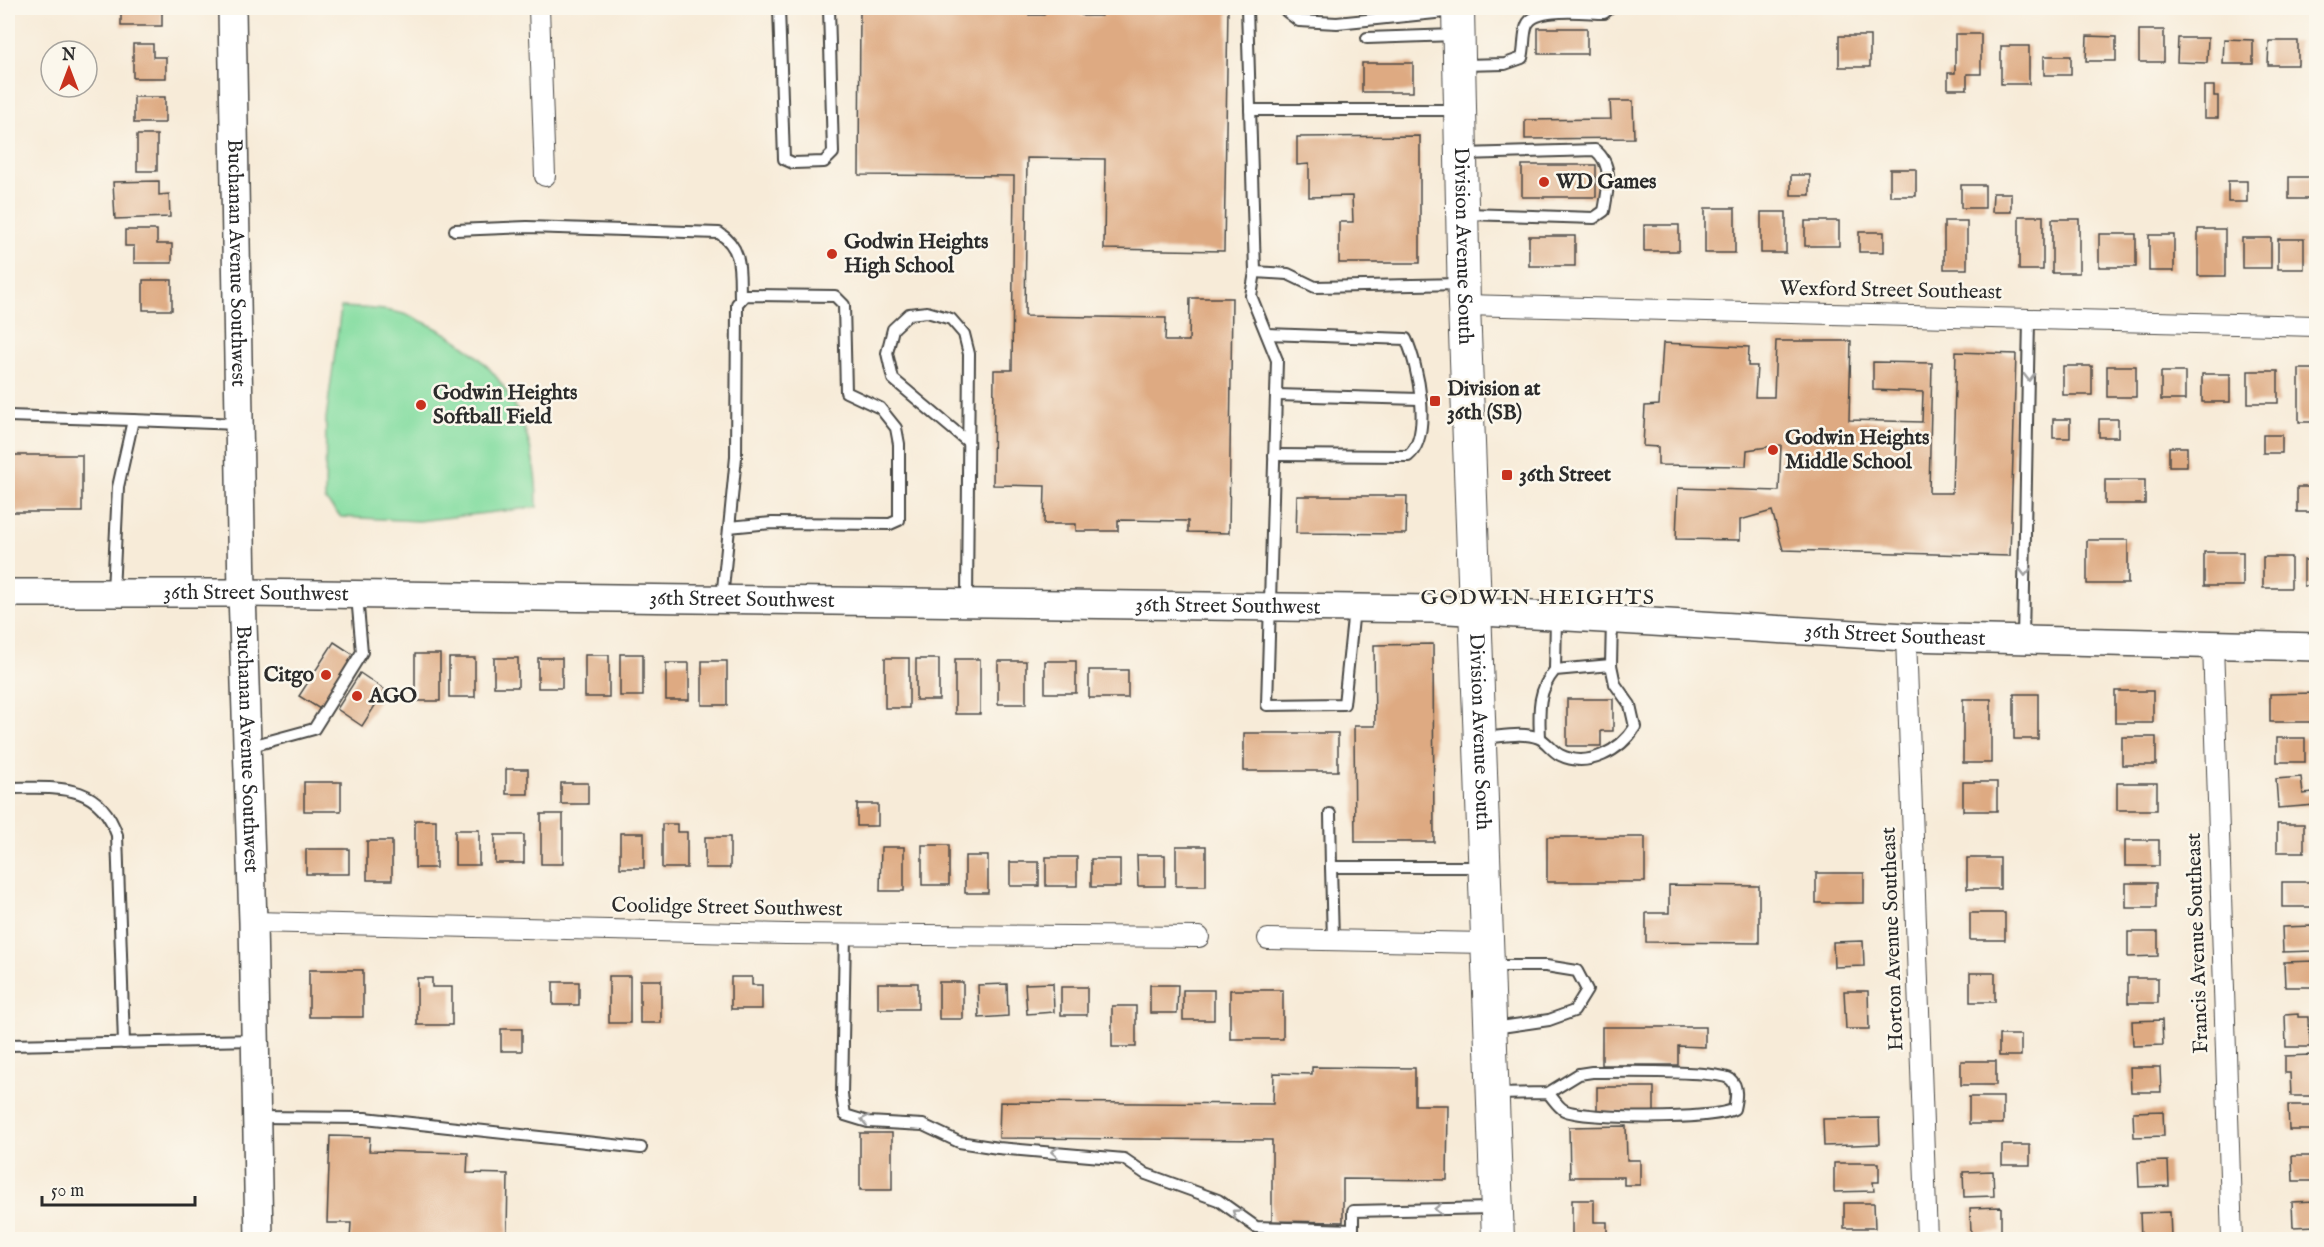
<svg xmlns="http://www.w3.org/2000/svg" width="2324" height="1247" font-family="'IM FELL English',serif">
<style>
.green{fill:#85dda1;stroke:#588466;stroke-width:1.5}
.building{fill:#deaa82}
.lines{fill:none;stroke-linecap:round;stroke-linejoin:round}
.lane-casing{stroke:#4a4845;stroke-width:14}
.street-casing{stroke:#4a4845;stroke-width:22}
.secondary-casing{stroke:#4a4845;stroke-width:30}
.primary-casing{stroke:#4a4845;stroke-width:34}
.lane{stroke:#fff;stroke-width:10}
.street{stroke:#fff;stroke-width:20}
.secondary{stroke:#fff;stroke-width:27}
.primary{stroke:#fff;stroke-width:32}
.oneway{stroke:#a0a0a0}
.poi-dot{fill:#c8321e;stroke:#fbf7ec;stroke-width:2}
.labels{text-anchor:middle;dominant-baseline:central;stroke-width:5;stroke-linejoin:round;paint-order:stroke}
.poi-label{font-size:21px;font-weight:bold;fill:#2b2b2b;stroke:#fbf7ec;text-anchor:start}
.street-label{font-size:21px;fill:#2b2b2b;stroke:#fbf7ec}
.neighbourhood-label{font-size:22px;letter-spacing:1.5px;fill:#2b2b2b;stroke:#fbf7ec}
</style>
<rect width="100%" height="100%" fill="#fbf7ec"/>
<filter id="ink" filterUnits="userSpaceOnUse"><feTurbulence type="fractalNoise" baseFrequency=".0167" numOctaves="2"/><feDisplacementMap in="SourceGraphic" scale="12" xChannelSelector="R" yChannelSelector="G"/><feConvolveMatrix kernelMatrix="1 2 1 2 8 2 1 2 1" color-interpolation-filters="sRGB"/></filter>
<filter id="wash" filterUnits="userSpaceOnUse"><feTurbulence type="fractalNoise" baseFrequency=".008" numOctaves="4" result="noise"/><feDisplacementMap in="SourceGraphic" scale="24" xChannelSelector="R" yChannelSelector="G"/><feGaussianBlur stdDeviation="1.35" result="paint"/><feColorMatrix in="noise" values="0 0 0 0 0 0 0 0 0 0 0 0 0 0 0 0 0 1.4 0 .05"/><feComposite in="paint" operator="in"/></filter>
<g filter="url(#wash)">
<rect width="100%" height="100%" fill="#f7ebd8"/>
<path class="green" d="M341,307C361,308 381,308 400,313C412,316 423,322 434,327C506,363 537,430 537,507L419,521L341,517L325,500L326,419Z"/>
<g id="blocks">
<g class="building">
<rect x="121" y="8" width="41" height="18"/>
<polygon points="860,8 1029,8 1029,15 1044,15 1048,8 1078,8 1076,12 1083,16 1101,16 1101,8 1228,8 1224,251 1104,249 1105,159 1027,158 1025,316 1166,318 1165,341 1189,341 1190,298 1232,298 1229,533 1188,532 1188,521 1118,520 1118,531 1076,531 1076,524 1044,524 1045,486 993,485 994,370 1012,370 1014,176 859,175"/>
<rect x="1538" y="28" width="49" height="26"/>
<rect x="2139" y="30" width="25" height="32"/>
<polygon points="1955,34 1981,34 1981,74 1967,74 1967,89 1948,89 1948,73 1955,73"/>
<rect x="1839" y="36" width="31" height="31"/>
<polygon points="2087,36 2116,37 2116,61 2086,61"/>
<polygon points="2178,38 2208,38 2207,63 2177,62"/>
<polygon points="2224,39 2253,40 2253,64 2223,64"/>
<polygon points="2269,41 2298,41 2298,65 2268,65"/>
<polygon points="133,44 153,44 153,57 166,57 166,78 133,78"/>
<rect x="2001" y="46" width="28" height="38"/>
<rect x="2044" y="56" width="27" height="19"/>
<rect x="1362" y="63" width="51" height="29"/>
<polygon points="2204,86 2214,86 2214,96 2218,96 2218,118 2204,118"/>
<rect x="134" y="97" width="31" height="26"/>
<polygon points="1610,101 1633,101 1634,138 1525,139 1525,120 1611,119"/>
<rect x="137" y="135" width="20" height="36"/>
<polygon points="1420,136 1420,263 1339,263 1339,222 1353,222 1352,196 1309,197 1309,164 1297,165 1297,137"/>
<rect x="1522" y="165" width="74" height="32"/>
<rect x="1890" y="169" width="26" height="27"/>
<rect x="1791" y="175" width="19" height="20"/>
<rect x="2289" y="177" width="23" height="22"/>
<polygon points="159,181 159,195 169,194 170,217 115,219 113,182"/>
<rect x="2228" y="181" width="19" height="21"/>
<rect x="1961" y="185" width="24" height="23"/>
<polygon points="1993,193 2011,193 2011,212 1992,212"/>
<rect x="1705" y="208" width="30" height="45"/>
<rect x="1761" y="212" width="25" height="41"/>
<rect x="2019" y="216" width="24" height="54"/>
<rect x="2052" y="219" width="27" height="54"/>
<rect x="1805" y="221" width="34" height="25"/>
<rect x="1944" y="221" width="23" height="48"/>
<rect x="1644" y="225" width="35" height="26"/>
<rect x="2198" y="229" width="27" height="47"/>
<polygon points="125,230 157,230 157,244 172,244 172,263 134,263 134,246 125,246"/>
<rect x="1859" y="232" width="25" height="20"/>
<rect x="2099" y="234" width="37" height="33"/>
<rect x="2149" y="235" width="25" height="36"/>
<rect x="1529" y="236" width="46" height="30"/>
<rect x="2242" y="238" width="29" height="30"/>
<rect x="2278" y="239" width="26" height="30"/>
<rect x="143" y="280" width="29" height="30"/>
<polygon points="1776,341 1851,341 1849,420 1922,422 1923,392 1873,390 1873,362 1932,363 1929,493 1952,493 1956,352 2016,354 2010,556 1783,550 1772,511 1740,520 1740,540 1676,539 1678,488 1779,491 1781,445 1747,450 1746,466 1658,465 1658,447 1643,446 1645,406 1659,405 1663,343 1749,347 1748,366 1757,366 1755,397 1774,397"/>
<rect x="2063" y="366" width="29" height="29"/>
<rect x="2107" y="366" width="29" height="31"/>
<rect x="2299" y="369" width="17" height="53"/>
<rect x="2248" y="371" width="30" height="32"/>
<rect x="2161" y="372" width="24" height="28"/>
<rect x="2202" y="374" width="28" height="28"/>
<rect x="2053" y="419" width="17" height="19"/>
<rect x="2099" y="419" width="19" height="18"/>
<rect x="2263" y="435" width="19" height="18"/>
<rect x="2169" y="447" width="18" height="19"/>
<rect x="8" y="455" width="74" height="57"/>
<rect x="2105" y="480" width="40" height="24"/>
<rect x="2297" y="487" width="19" height="25"/>
<polygon points="1297,496 1407,496 1406,534 1296,533"/>
<rect x="2087" y="540" width="41" height="44"/>
<rect x="2204" y="552" width="39" height="34"/>
<rect x="2263" y="557" width="28" height="31"/>
<rect x="2304" y="560" width="12" height="26"/>
<polygon points="334,642 354,655 320,709 299,696"/>
<polygon points="1433,644 1434,842 1355,842 1354,726 1375,726 1374,645"/>
<rect x="415" y="654" width="25" height="47"/>
<rect x="620" y="654" width="23" height="42"/>
<rect x="585" y="655" width="24" height="42"/>
<rect x="449" y="658" width="26" height="39"/>
<rect x="494" y="658" width="24" height="29"/>
<rect x="538" y="658" width="24" height="30"/>
<rect x="885" y="658" width="24" height="50"/>
<rect x="916" y="659" width="23" height="41"/>
<rect x="955" y="659" width="25" height="55"/>
<rect x="702" y="661" width="25" height="44"/>
<rect x="998" y="661" width="28" height="43"/>
<rect x="1045" y="661" width="31" height="32"/>
<rect x="666" y="663" width="23" height="37"/>
<rect x="1089" y="670" width="39" height="28"/>
<polygon points="360,673 385,690 362,726 337,709"/>
<rect x="2115" y="691" width="38" height="32"/>
<polygon points="2316,693 2316,722 2270,722 2270,694"/>
<rect x="2014" y="694" width="24" height="45"/>
<polygon points="1567,699 1613,699 1613,731 1601,731 1601,746 1567,746"/>
<rect x="1963" y="699" width="28" height="64"/>
<rect x="1244" y="733" width="94" height="38"/>
<rect x="2122" y="737" width="34" height="28"/>
<rect x="2277" y="738" width="28" height="24"/>
<rect x="506" y="769" width="22" height="25"/>
<polygon points="2301,777 2303,794 2314,793 2315,805 2278,808 2276,779"/>
<rect x="304" y="782" width="37" height="29"/>
<rect x="1963" y="782" width="34" height="29"/>
<rect x="561" y="783" width="27" height="21"/>
<rect x="2117" y="783" width="40" height="27"/>
<rect x="857" y="804" width="21" height="22"/>
<rect x="541" y="814" width="22" height="50"/>
<rect x="415" y="820" width="21" height="48"/>
<polygon points="662,824 677,824 677,832 687,832 687,868 662,868"/>
<rect x="2277" y="824" width="27" height="28"/>
<rect x="455" y="830" width="24" height="35"/>
<rect x="620" y="833" width="24" height="35"/>
<rect x="495" y="835" width="29" height="28"/>
<rect x="705" y="837" width="25" height="31"/>
<rect x="1547" y="837" width="98" height="45"/>
<rect x="2125" y="840" width="34" height="26"/>
<rect x="367" y="841" width="25" height="39"/>
<rect x="922" y="845" width="27" height="40"/>
<rect x="1176" y="846" width="30" height="40"/>
<polygon points="881,847 904,847 904,891 880,891"/>
<rect x="306" y="849" width="43" height="25"/>
<polygon points="1137,855 1165,855 1165,886 1138,886"/>
<rect x="965" y="856" width="23" height="37"/>
<rect x="1046" y="857" width="31" height="29"/>
<rect x="1967" y="858" width="33" height="31"/>
<rect x="1091" y="859" width="29" height="28"/>
<rect x="1010" y="862" width="29" height="24"/>
<rect x="1816" y="873" width="48" height="30"/>
<rect x="2282" y="882" width="30" height="25"/>
<rect x="2126" y="883" width="30" height="25"/>
<polygon points="1669,885 1759,886 1759,943 1646,942 1646,913 1669,913"/>
<rect x="1970" y="913" width="35" height="27"/>
<polygon points="2312,926 2313,951 2283,952 2282,927"/>
<polygon points="2128,932 2158,932 2158,956 2128,957"/>
<polygon points="1863,941 1864,966 1834,967 1833,942"/>
<polygon points="2314,961 2315,987 2285,987 2284,962"/>
<rect x="309" y="970" width="54" height="47"/>
<rect x="1970" y="973" width="25" height="29"/>
<rect x="609" y="976" width="21" height="47"/>
<polygon points="731,977 752,977 752,985 762,985 762,1009 731,1009"/>
<polygon points="417,978 432,978 432,987 452,987 452,1025 417,1025"/>
<rect x="2128" y="978" width="30" height="25"/>
<rect x="640" y="980" width="21" height="43"/>
<rect x="553" y="982" width="26" height="23"/>
<rect x="939" y="982" width="24" height="37"/>
<rect x="878" y="983" width="40" height="26"/>
<polygon points="1053,983 1054,1012 1027,1014 1025,984"/>
<polygon points="1007,984 1008,1016 979,1018 978,985"/>
<polygon points="1150,985 1178,985 1177,1013 1150,1013"/>
<rect x="1061" y="987" width="26" height="28"/>
<rect x="1183" y="990" width="31" height="30"/>
<rect x="1230" y="990" width="53" height="49"/>
<polygon points="1844,991 1868,991 1869,1029 1846,1029"/>
<rect x="1112" y="1006" width="24" height="41"/>
<polygon points="2298,1014 2298,1017 2309,1017 2310,1047 2286,1047 2285,1015"/>
<polygon points="2162,1020 2163,1045 2133,1046 2132,1021"/>
<polygon points="1602,1027 1705,1027 1705,1047 1678,1046 1678,1065 1602,1065"/>
<rect x="501" y="1029" width="21" height="22"/>
<rect x="1999" y="1035" width="22" height="21"/>
<polygon points="2311,1055 2311,1061 2316,1061 2316,1096 2291,1096 2290,1073 2285,1073 2285,1056"/>
<rect x="1961" y="1061" width="35" height="24"/>
<polygon points="1312,1067 1415,1068 1415,1105 1448,1105 1447,1180 1343,1179 1343,1222 1272,1221 1272,1140 999,1138 1000,1102 1273,1104 1274,1073 1312,1074"/>
<polygon points="2130,1067 2160,1067 2161,1092 2131,1092"/>
<rect x="1597" y="1087" width="57" height="25"/>
<rect x="1969" y="1097" width="34" height="27"/>
<polygon points="2288,1105 2316,1105 2316,1130 2289,1130"/>
<polygon points="2163,1111 2164,1136 2134,1137 2133,1112"/>
<polygon points="1879,1118 1880,1144 1824,1146 1823,1119"/>
<polygon points="1626,1126 1627,1160 1640,1160 1640,1185 1624,1185 1624,1177 1570,1177 1569,1127"/>
<rect x="860" y="1133" width="32" height="57"/>
<polygon points="330,1136 370,1137 369,1151 468,1153 467,1173 508,1174 507,1233 503,1233 502,1240 350,1240 351,1223 327,1223"/>
<rect x="2002" y="1145" width="28" height="20"/>
<polygon points="2292,1156 2316,1156 2316,1181 2293,1181"/>
<polygon points="2168,1161 2169,1186 2139,1187 2138,1162"/>
<polygon points="1834,1163 1879,1163 1879,1182 1873,1182 1874,1191 1834,1192"/>
<polygon points="1993,1171 1994,1196 1964,1197 1963,1172"/>
<polygon points="1572,1200 1594,1200 1594,1222 1607,1222 1607,1240 1572,1240"/>
<polygon points="2316,1201 2316,1226 2293,1227 2292,1202"/>
<polygon points="1844,1203 1874,1203 1875,1228 1844,1228"/>
<polygon points="2001,1207 2001,1232 1971,1233 1970,1208"/>
<polygon points="2170,1212 2171,1237 2141,1238 2140,1213"/>
</g>
</g>
</g>
<g filter="url(#ink)">
<use href="#blocks" fill-opacity="0" stroke="#4a4845" stroke-width="1.5"/>
<g class="lines">
<defs>
<g id="lane">
<polyline points="779,8 784,159 793,163 824,162 833,153 829,8"/>
<polyline points="1247,8 1255,272 1251,296 1277,360 1267,705 1344,704 1354,609"/>
<polyline points="1286,8 1286,11 1299,21 1337,23 1455,11"/>
<polyline points="1367,38 1455,35"/>
<path d="M1462,65L1505,64L1522,58C1525,47 1523,35 1527,25C1535,6 1586,13 1604,13L1610,8"/>
<polyline points="1250,110 1457,110"/>
<path d="M1463,154L1595,150C1614,165 1608,189 1604,211L1594,218L1466,214"/>
<path d="M455,230L527,227L719,233C744,249 739,272 740,299"/>
<polyline points="1255,272 1288,274 1315,287 1461,284"/>
<path d="M1267,334L1406,339C1418,365 1433,436 1408,456L1274,455"/>
<polyline points="1276,395 1420,399"/>
<polyline points="8,416 133,420"/>
<polyline points="113,592 118,487 133,420 239,424"/>
<polyline points="722,599 736,457 737,304 745,295 835,296 844,305 846,392 880,408 896,428 899,444 899,520 890,524 772,523 729,527"/>
<polyline points="967,601 969,354 964,334 951,319 927,312 909,314 893,329 887,353 893,379 968,442"/>
<polyline points="2023,639 2029,319"/>
<polyline points="1555,670 1556,616"/>
<path d="M1483,738C1500,737 1523,731 1539,738C1546,741 1552,751 1560,755C1588,769 1621,750 1635,727L1630,705L1615,684L1611,665L1612,619"/>
<path d="M1540,738C1539,712 1537,691 1555,670L1611,665"/>
<polyline points="248,747 314,729 362,652 357,596"/>
<path d="M8,788C56,788 99,781 117,835L124,1043"/>
<polyline points="1330,814 1331,867"/>
<polyline points="845,935 842,1095 845,1115 868,1122 923,1125 959,1142 998,1148 1124,1159 1146,1174 1218,1200 1256,1227 1353,1230"/>
<polyline points="1333,940 1331,867 1483,867"/>
<polyline points="1491,966 1546,966 1577,971 1587,990 1574,1011 1549,1020 1494,1028"/>
<polyline points="8,1045 256,1040"/>
<path d="M1496,1094L1548,1093L1579,1074L1592,1072C1614,1072 1717,1070 1730,1079C1739,1086 1736,1100 1734,1109C1715,1120 1584,1120 1564,1110C1558,1107 1553,1098 1548,1093"/>
<polyline points="257,1117 365,1118 641,1148"/>
<polyline points="1353,1240 1353,1211 1493,1208"/>
</g>
<g id="street">
<polyline points="539,8 545,176"/>
<polyline points="1464,305 2316,326"/>
<polyline points="1906,637 1927,1240"/>
<polyline points="2213,644 2232,1240"/>
<polyline points="253,922 786,934 1199,937"/>
<polyline points="1268,939 1487,943"/>
</g>
<g id="secondary">
<path id="s1" d="M232,8L242,593L253,922L259,1240"/>
<path id="s2" d="M8,593H242L1432,609L1906,637L2316,647"/>
</g>
<g id="primary">
<path id="s3" d="M1458,8L1464,305L1498,1240"/>
</g>
</defs>
<use href="#lane" class="lane-casing"/>
<use href="#street" class="street-casing"/>
<use href="#secondary" class="secondary-casing"/>
<use href="#primary" class="primary-casing"/>
<use href="#lane" class="lane"/>
<use href="#street" class="street"/>
<use href="#secondary" class="secondary"/>
<use href="#primary" class="primary"/>
</g>
<defs><path id="oneway-chevron" d="M-2-3.5L2.5 0L-2 3.5" fill="none" stroke-width="1.6" stroke-linecap="round" stroke-linejoin="round" transform="scale(1.5)"/></defs>
<g class="oneway">
<use href="#oneway-chevron" transform="translate(2029 377) rotate(91)"/>
<use href="#oneway-chevron" transform="translate(2025 572) rotate(91)"/>
<use href="#oneway-chevron" transform="translate(865 1120) rotate(-168)"/>
<use href="#oneway-chevron" transform="translate(1055 1152) rotate(-176)"/>
<use href="#oneway-chevron" transform="translate(1438 1209) rotate(179)"/>
<use href="#oneway-chevron" transform="translate(1236 1213) rotate(-144)"/>
</g>
</g>
<g class="poi-dot">
<circle cx="1544" cy="182" r="6"/>
<circle cx="832" cy="254" r="6"/>
<rect x="1429" y="395" width="12" height="12" rx="3"/>
<circle cx="421" cy="405" r="6"/>
<circle cx="1773" cy="450" r="6"/>
<rect x="1501" y="469" width="12" height="12" rx="3"/>
<circle cx="326" cy="675" r="6"/>
<circle cx="357" cy="696" r="6"/>
</g>
<g class="labels">
<g class="poi-label">
<text x="1556" y="182">WD Games</text>
<text x="844" y="242">Godwin Heights<tspan x="844" dy="24">High School</tspan></text>
<text x="1447" y="389">Division at<tspan x="1447" dy="24">36th (SB)</tspan></text>
<text x="433" y="393">Godwin Heights<tspan x="433" dy="24">Softball Field</tspan></text>
<text x="1785" y="438">Godwin Heights<tspan x="1785" dy="24">Middle School</tspan></text>
<text x="1519" y="475">36th Street</text>
<text x="314" y="675" text-anchor="end">Citgo</text>
<text x="369" y="696">AGO</text>
</g>
<g class="street-label">
<text stroke="none"><textPath href="#s3" startOffset="238">Division Avenue South</textPath></text>
<text stroke="none"><textPath href="#s1" startOffset="255">Buchanan Avenue Southwest</textPath></text>
<text transform="translate(1891 291) rotate(1)">Wexford Street Southeast</text>
<text stroke="none"><textPath href="#s2" startOffset="248">36th Street Southwest</textPath></text>
<text stroke="none"><textPath href="#s2" startOffset="734">36th Street Southwest</textPath></text>
<text stroke="none"><textPath href="#s2" startOffset="1220">36th Street Southwest</textPath></text>
<text stroke="none"><textPath href="#s2" startOffset="1888">36th Street Southeast</textPath></text>
<text stroke="none"><textPath href="#s3" startOffset="724">Division Avenue South</textPath></text>
<text stroke="none"><textPath href="#s1" startOffset="741">Buchanan Avenue Southwest</textPath></text>
<text transform="translate(727 908) rotate(1)">Coolidge Street Southwest</text>
<text transform="translate(1893 939) rotate(-92)">Horton Avenue Southeast</text>
<text transform="translate(2198 943) rotate(-92)">Francis Avenue Southeast</text>
</g>
<g class="neighbourhood-label">
<text x="1538" y="598">GODWIN HEIGHTS</text>
</g>
</g>
<rect width="2324" height="1247" fill="none" stroke="#fbf7ec" stroke-width="30"/>
<g transform="translate(69 69)"><circle r="28" fill="#fbf7ec" stroke="#a8a59f" stroke-width="1.5"/>
<path d="M0-4.5L10 22L0 15L-10 22Z" fill="#c8321e"/>
<text y="-9" font-size="16" font-weight="bold" text-anchor="middle" fill="#2b2b2b">N</text>
</g>
<path d="M42 1196v9h153v-9" fill="none" stroke="#2b2b2b" stroke-width="3"/>
<text x="51" y="1196" font-size="18" fill="#2b2b2b" stroke="#fbf7ec" stroke-width="4.5" paint-order="stroke">50 m</text>
</svg>
